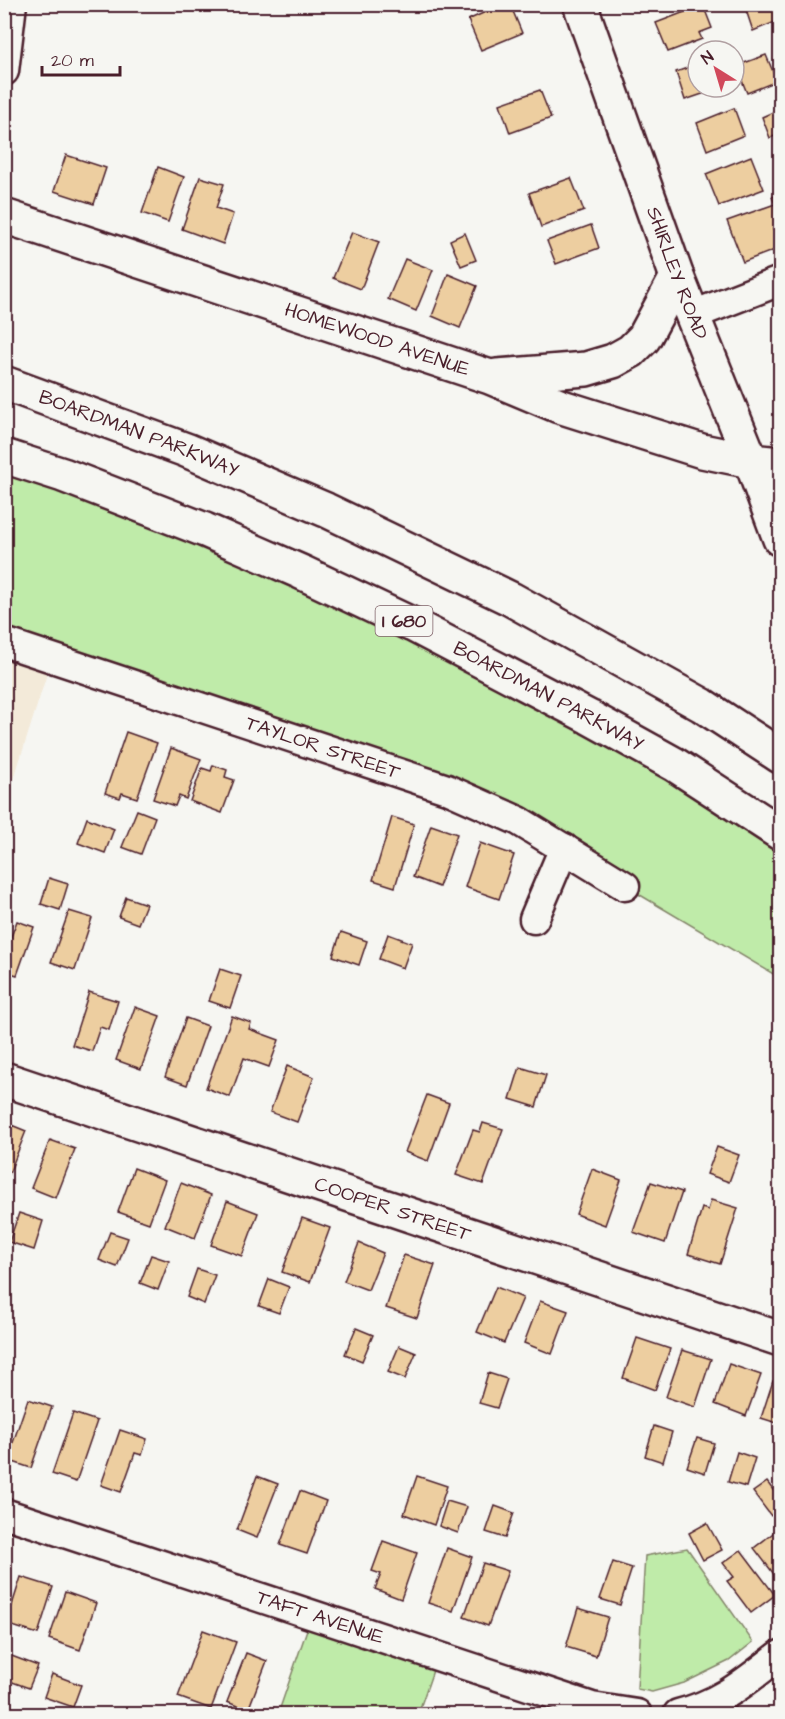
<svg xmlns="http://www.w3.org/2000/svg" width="785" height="1719" font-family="'Architects Daughter',sans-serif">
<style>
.built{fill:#f3ead9}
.green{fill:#bfeba9;stroke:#84856a;stroke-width:1.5}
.building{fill:#edcea0;stroke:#4a1f2b;stroke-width:1.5}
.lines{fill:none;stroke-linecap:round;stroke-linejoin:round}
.minor-casing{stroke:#4a1f2b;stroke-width:33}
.tertiary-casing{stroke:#4a1f2b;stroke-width:38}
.motorway-casing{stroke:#4a1f2b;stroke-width:38}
.minor{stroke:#f6f6f2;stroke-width:28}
.tertiary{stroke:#f6f6f2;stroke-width:33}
.motorway{stroke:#f6f6f2;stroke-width:33}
.labels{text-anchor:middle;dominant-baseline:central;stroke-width:4.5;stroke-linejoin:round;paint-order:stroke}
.shield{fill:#f6f6f2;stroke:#7e6067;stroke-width:1.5}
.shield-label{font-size:18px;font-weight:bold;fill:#4a1f2b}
.street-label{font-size:20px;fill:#4a1f2b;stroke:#f6f6f2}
</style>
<rect width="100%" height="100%" fill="#f6f6f2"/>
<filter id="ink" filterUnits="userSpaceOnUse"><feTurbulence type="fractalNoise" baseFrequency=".0167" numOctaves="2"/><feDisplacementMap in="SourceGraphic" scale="12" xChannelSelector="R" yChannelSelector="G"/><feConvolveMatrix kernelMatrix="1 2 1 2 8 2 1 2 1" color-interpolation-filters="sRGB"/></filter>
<g filter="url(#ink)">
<polygon class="built" points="5,642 52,658 5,807"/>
<g class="green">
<polygon points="5,456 205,530 780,833 780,978 625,886 519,821 5,642"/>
<polygon points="687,1548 753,1642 729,1661 684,1683 652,1692 637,1689 645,1556"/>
<polygon points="312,1615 438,1656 418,1714 278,1714"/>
</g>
<g class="building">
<polygon points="503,4 510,4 522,33 481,50 468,20"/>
<polygon points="750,4 777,4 780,14 780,20 753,31 745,7"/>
<polygon points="703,5 712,28 699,33 702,39 668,52 656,23"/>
<polygon points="766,55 777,81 747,93 736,66"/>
<polygon points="698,64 698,87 723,87 685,100 676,72"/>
<polygon points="540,90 551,118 510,133 500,104"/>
<polygon points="734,108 744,135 707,150 697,123"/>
<polygon points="780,109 780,134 770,138 762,117"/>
<polygon points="66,155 106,168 94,204 54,191"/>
<polygon points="751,156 764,189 719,206 706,174"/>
<polygon points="158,167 184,177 168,222 142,213"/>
<polygon points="200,177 224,184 216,208 233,214 223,244 182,229"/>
<polygon points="571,178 584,211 541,227 529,193"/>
<polygon points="780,194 780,227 773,229 780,248 743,262 727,221 775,204 772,197"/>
<polygon points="591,225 599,248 556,264 547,241"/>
<polygon points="352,232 379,242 361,289 333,278"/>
<polygon points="465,233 476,260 461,266 450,240"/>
<polygon points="405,259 433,270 416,311 388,299"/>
<polygon points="448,274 477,286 460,328 432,316"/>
<polygon points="126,732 157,743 137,798 122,793 120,798 105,793"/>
<polygon points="171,748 201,759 186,799 179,796 175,806 153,799"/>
<polygon points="213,765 227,770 225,777 234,780 222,813 190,801 202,768 211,771"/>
<polygon points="137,810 155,817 141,854 122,847"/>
<polygon points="392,817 414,824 395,887 373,880"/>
<polygon points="87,818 114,829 105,853 78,843"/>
<polygon points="431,825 457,834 439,887 413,877"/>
<polygon points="480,843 514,855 499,899 465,887"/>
<polygon points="49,878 68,884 60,910 41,904"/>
<polygon points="126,897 146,904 138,924 119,917"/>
<polygon points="69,911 92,918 75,970 51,962"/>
<polygon points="17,921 34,927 17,975 4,971 4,955"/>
<polygon points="341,932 367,941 359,965 333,956"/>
<polygon points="388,934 412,943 403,968 379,959"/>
<polygon points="220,969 241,976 230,1008 209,1001"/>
<polygon points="89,992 118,1001 109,1030 100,1027 92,1051 72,1045"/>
<polygon points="135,1007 160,1016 141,1069 116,1060"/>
<polygon points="232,1016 251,1023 249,1029 279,1040 269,1067 244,1058 230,1097 206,1088"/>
<polygon points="186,1018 208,1026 187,1085 165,1077"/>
<polygon points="287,1066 314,1077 297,1122 270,1112"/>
<polygon points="520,1067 546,1075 536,1107 510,1099"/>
<polygon points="427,1095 449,1103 428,1161 405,1152"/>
<polygon points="4,1122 26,1131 7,1179 4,1178"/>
<polygon points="483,1123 503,1129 483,1184 456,1175 473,1130 480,1132"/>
<polygon points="50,1140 75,1149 56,1198 31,1188"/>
<polygon points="717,1147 739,1155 729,1182 707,1174"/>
<polygon points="134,1168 165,1180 149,1223 118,1212"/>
<polygon points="592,1169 621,1180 605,1225 576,1214"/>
<polygon points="651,1182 682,1192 665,1243 633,1232"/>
<polygon points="181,1183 211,1195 195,1238 165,1226"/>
<polygon points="711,1200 738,1208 720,1264 688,1254 702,1208 708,1210"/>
<polygon points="227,1201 258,1213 242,1256 211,1245"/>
<polygon points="19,1213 43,1221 34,1250 9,1242"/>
<polygon points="302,1218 330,1228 310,1282 282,1272"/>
<polygon points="110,1232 128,1238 117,1267 99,1260"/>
<polygon points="359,1243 383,1253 368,1290 344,1281"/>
<polygon points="151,1255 169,1261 158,1290 140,1283"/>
<polygon points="404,1255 435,1265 417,1318 386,1308"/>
<polygon points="197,1269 215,1275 204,1304 187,1297"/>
<polygon points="269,1279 289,1287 279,1313 259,1306"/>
<polygon points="496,1287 523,1298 504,1343 477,1332"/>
<polygon points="540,1301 568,1311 552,1354 524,1343"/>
<polygon points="356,1328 373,1335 362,1361 345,1354"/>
<polygon points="637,1338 670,1349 655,1390 623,1378"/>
<polygon points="399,1346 416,1353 405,1379 388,1372"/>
<polygon points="682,1350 711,1359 695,1407 666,1397"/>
<polygon points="729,1364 761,1375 746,1416 715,1404"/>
<polygon points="488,1373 507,1379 497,1408 479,1403"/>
<polygon points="773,1381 780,1383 780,1424 761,1418"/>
<polygon points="28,1399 52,1407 31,1468 7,1460"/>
<polygon points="73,1413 97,1421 76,1482 52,1474"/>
<polygon points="654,1426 672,1432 663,1462 645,1456"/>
<polygon points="120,1430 147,1439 142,1455 135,1453 121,1492 101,1485"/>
<polygon points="697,1438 714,1443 705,1473 687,1467"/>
<polygon points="737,1452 755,1458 746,1487 728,1482"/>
<polygon points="257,1476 278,1484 257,1538 237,1530"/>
<polygon points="417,1476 447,1486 434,1525 404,1514"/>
<polygon points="767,1482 780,1499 780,1508 771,1516 753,1492"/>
<polygon points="300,1491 326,1501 307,1554 280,1545"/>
<polygon points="447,1501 467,1507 458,1533 439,1526"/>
<polygon points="495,1506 514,1513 505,1538 486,1532"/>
<polygon points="707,1523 722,1550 703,1560 689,1533"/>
<polygon points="777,1530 780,1535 780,1582 754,1548"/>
<polygon points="383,1541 417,1553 401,1599 375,1589 381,1574 372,1571"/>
<polygon points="447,1548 472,1557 453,1611 428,1603"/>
<polygon points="741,1550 775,1595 751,1613 727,1581 734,1577 723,1563"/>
<polygon points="613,1562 632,1568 620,1605 600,1599"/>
<polygon points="483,1563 508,1571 488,1626 464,1617"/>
<polygon points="21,1577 53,1587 38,1634 6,1624"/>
<polygon points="65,1592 96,1603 80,1650 49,1639"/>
<polygon points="578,1608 608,1617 596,1656 566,1647"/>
<polygon points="203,1630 236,1642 211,1709 178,1697"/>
<polygon points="246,1653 267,1661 248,1710 227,1702"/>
<polygon points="9,1655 38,1666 29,1688 4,1679 4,1666"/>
<polygon points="52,1674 81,1685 73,1707 44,1697"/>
</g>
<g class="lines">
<defs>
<g id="minor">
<polyline points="4,71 12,4"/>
<polyline points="693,315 780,281"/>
<path id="s1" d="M4,642L447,789L519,821L625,886"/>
<polyline points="534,919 564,848"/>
<path id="s2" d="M4,1513L592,1707L637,1714"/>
<path d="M678,1714C722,1703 746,1681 780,1655"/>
</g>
<g id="tertiary">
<path id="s3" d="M580,4L677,277L751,461L780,539"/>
<path id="s4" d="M4,216L490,377L559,406L702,451L751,461"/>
<polyline points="497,376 586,369 613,361 631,351 644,338 677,277"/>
<path id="s5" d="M4,1079L780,1339"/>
</g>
<g id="motorway">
<path id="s6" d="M4,383L186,450L326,510L511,599L702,705L780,756"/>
<path id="s7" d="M4,456L63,475L205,530L301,572L413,625L589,717L674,764L780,833"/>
<polyline points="751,461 780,464"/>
</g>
</defs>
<use href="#minor" class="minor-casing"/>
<use href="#tertiary" class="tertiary-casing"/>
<use href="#motorway" class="motorway-casing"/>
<use href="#minor" class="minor"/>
<use href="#tertiary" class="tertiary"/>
<use href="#motorway" class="motorway"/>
</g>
</g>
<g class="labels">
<rect class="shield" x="375.5" y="606" width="57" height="30" rx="4.5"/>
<g class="shield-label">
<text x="404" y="621">I 680</text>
</g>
<g class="street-label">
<text stroke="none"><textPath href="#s3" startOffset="286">SHIRLEY ROAD</textPath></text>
<text stroke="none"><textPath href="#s4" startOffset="393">HOMEWOOD AVENUE</textPath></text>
<text stroke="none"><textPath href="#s6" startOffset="144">BOARDMAN PARKWAY</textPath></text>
<text stroke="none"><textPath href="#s7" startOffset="596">BOARDMAN PARKWAY</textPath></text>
<text stroke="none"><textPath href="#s1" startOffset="336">TAYLOR STREET</textPath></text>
<text stroke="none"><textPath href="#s5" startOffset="410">COOPER STREET</textPath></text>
<text stroke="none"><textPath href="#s2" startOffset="333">TAFT AVENUE</textPath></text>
</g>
</g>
<rect width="785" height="1719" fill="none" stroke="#f6f6f2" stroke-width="24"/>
<rect x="12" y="12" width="761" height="1695" fill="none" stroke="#4a1f2b" stroke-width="2" filter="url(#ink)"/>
<g transform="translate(716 69) rotate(323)"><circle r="28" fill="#f6f6f2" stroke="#b1a0a2" stroke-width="1.5"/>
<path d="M0-4.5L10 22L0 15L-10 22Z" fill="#d1495b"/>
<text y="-9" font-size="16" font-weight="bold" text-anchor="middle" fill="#4a1f2b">N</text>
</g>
<path d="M42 66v9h78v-9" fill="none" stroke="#4a1f2b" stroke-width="3"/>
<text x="51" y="66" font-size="18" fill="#4a1f2b" stroke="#f6f6f2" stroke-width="4.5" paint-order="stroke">20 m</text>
</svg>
